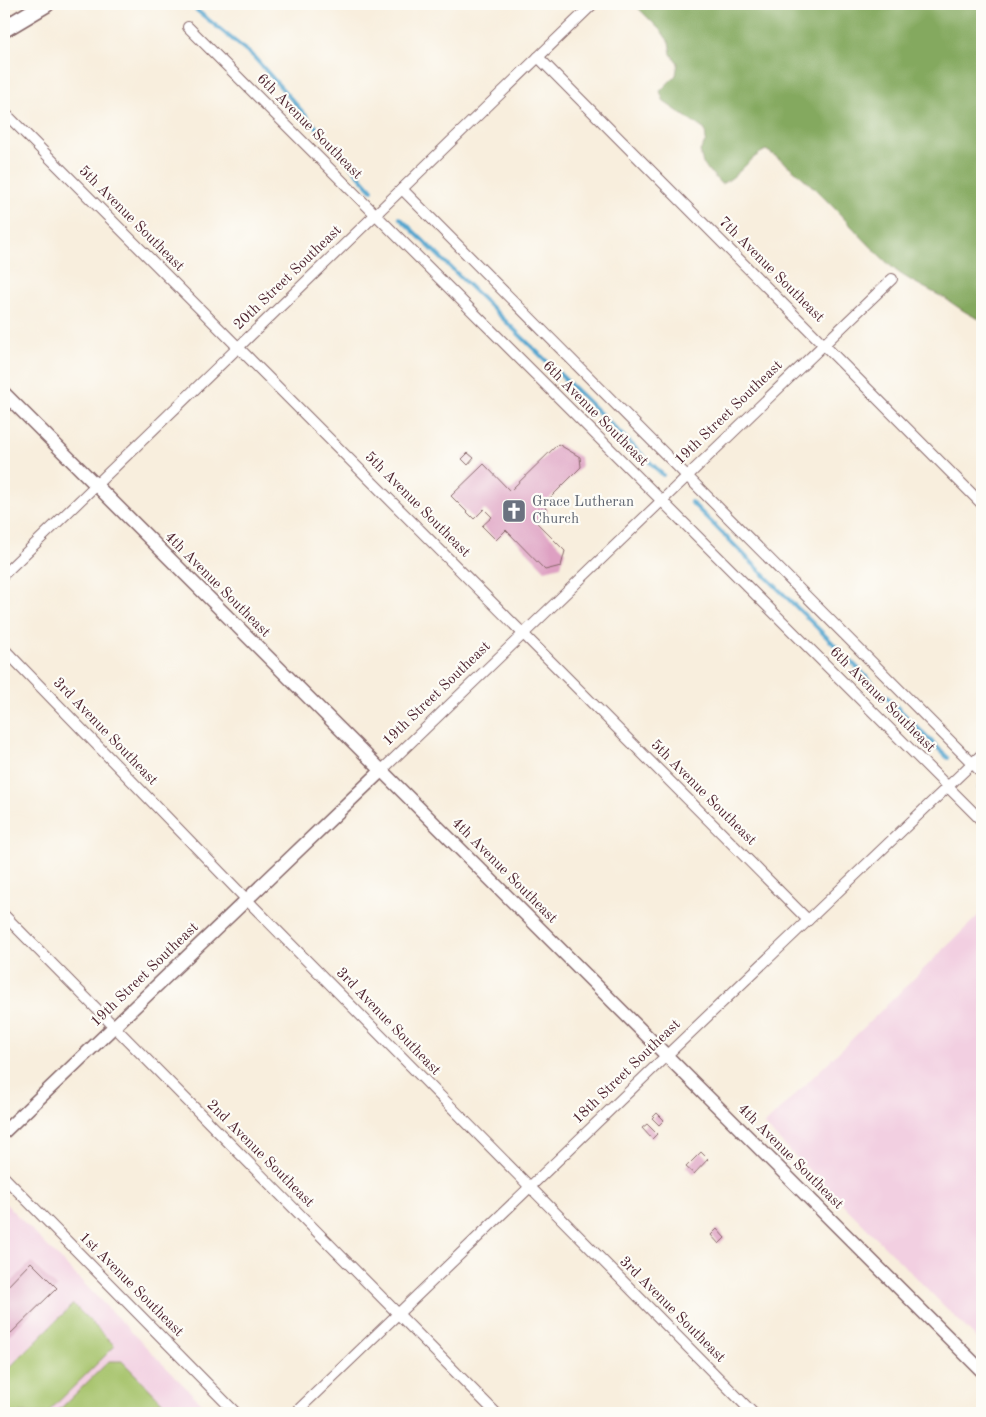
<svg xmlns="http://www.w3.org/2000/svg" width="986" height="1417" font-family="'Old Standard TT',serif">
<style>
.built{fill:#f2cfe1}
.green{fill:#a6c36a;stroke:#78714a}
.forest{fill:#84a95e;stroke:#676444}
.lines{fill:none;stroke-linecap:round;stroke-linejoin:round}
.stream{stroke:#54a6cf;stroke-width:4}
.building{fill:#dea0c2}
.minor-casing{stroke:#876769;stroke-width:12}
.tertiary-casing{stroke:#876769;stroke-width:15}
.primary-casing{stroke:#876769;stroke-width:19}
.minor{stroke:#fff;stroke-width:10}
.tertiary{stroke:#fff;stroke-width:12}
.primary{stroke:#fff;stroke-width:16}
.labels{text-anchor:middle;dominant-baseline:central;stroke-width:4.5;stroke-linejoin:round;paint-order:stroke}
.street-label{font-size:15px;fill:#4a1f2b;stroke:#fdfcf7}
.worship-label{font-size:15px;fill:#5b616d;stroke:#fdfcf7;text-anchor:start}
</style>
<rect width="100%" height="100%" fill="#fdfcf7"/>
<filter id="ink" filterUnits="userSpaceOnUse"><feTurbulence type="fractalNoise" baseFrequency=".02" numOctaves="2"/><feDisplacementMap in="SourceGraphic" scale="10" xChannelSelector="R" yChannelSelector="G"/><feConvolveMatrix kernelMatrix="1 2 1 2 8 2 1 2 1" color-interpolation-filters="sRGB"/></filter>
<filter id="wash" filterUnits="userSpaceOnUse"><feTurbulence type="fractalNoise" baseFrequency=".0096" numOctaves="4" result="noise"/><feDisplacementMap in="SourceGraphic" scale="20" xChannelSelector="R" yChannelSelector="G"/><feGaussianBlur stdDeviation="1.12" result="paint"/><feColorMatrix in="noise" values="0 0 0 0 0 0 0 0 0 0 0 0 0 0 0 0 0 1.4 0 .05"/><feComposite in="paint" operator="in"/></filter>
<g filter="url(#wash)">
<rect width="100%" height="100%" fill="#f8eedd"/>
<g class="built">
<polygon points="982,912 982,1344 764,1125"/>
<polygon points="4,1202 211,1413 4,1413"/>
</g>
<g class="green">
<polygon points="73,1304 115,1346 47,1413 4,1413 4,1373"/>
<polygon points="109,1361 122,1361 173,1413 56,1413"/>
</g>
<path class="forest" d="M634,4H982V320C968,315 958,307 946,299C930,290 905,279 893,268C850,229 816,181 766,150C748,158 739,177 721,184L703,164L700,151L706,141L705,130L664,102L660,91L676,75L678,63L671,54L669,42L662,32Z"/>
<g class="lines">
<g class="stream">
<polyline points="189,4 253,56 372,190"/>
<polyline points="400,218 663,475"/>
<polyline points="691,502 948,758"/>
<polyline points="979,788 982,792"/>
</g>
</g>
<g id="blocks">
<g class="building">
<polygon points="558,444 580,457 581,467 543,505 548,510 536,522 565,551 561,566 545,570 506,530 496,540 482,526 492,517 484,509 474,519 451,496 484,464 510,491"/>
<polygon points="468,453 474,458 468,465 462,459"/>
<polygon points="657,1113 664,1120 659,1125 652,1118"/>
<polygon points="647,1124 657,1134 652,1139 642,1128"/>
<polygon points="701,1152 708,1159 694,1174 686,1167"/>
<polygon points="717,1229 725,1238 719,1244 711,1235"/>
<polygon points="31,1262 57,1288 4,1340 4,1290"/>
</g>
</g>
</g>
<g filter="url(#ink)">
<use href="#blocks" fill-opacity="0" stroke="#876769" stroke-width="1"/>
<g class="lines">
<defs>
<g id="minor">
<polyline points="188,27 982,821"/>
<polyline points="538,57 982,504"/>
<polyline points="4,112 808,920"/>
<polyline points="402,189 982,773"/>
<polyline points="4,574 593,4"/>
<polyline points="4,649 247,900 753,1413"/>
<polyline points="381,771 892,279"/>
<polyline points="4,915 496,1413"/>
<polyline points="4,1177 236,1413"/>
<polyline points="295,1413 666,1056 982,754"/>
</g>
<g id="tertiary">
<polyline points="4,393 982,1371"/>
<polyline points="4,1132 381,771"/>
</g>
<polyline id="primary" points="4,29 46,4"/>
</defs>
<use href="#minor" class="minor-casing"/>
<use href="#tertiary" class="tertiary-casing"/>
<use href="#primary" class="primary-casing"/>
<use href="#minor" class="minor"/>
<use href="#tertiary" class="tertiary"/>
<use href="#primary" class="primary"/>
</g>
</g>
<defs>
<symbol id="church-square" viewBox="-11 -11 22 22"><rect x="-9" y="-9" width="18" height="18" rx="4" fill="#6b7280" stroke="#fdfcf7"/><path d="M-1.2-6h2.4v3.5h3.3v2.4h-3.3V6h-2.4V-.1h-3.3v-2.4h3.3Z" fill="#fff"/></symbol>
</defs>
<g fill-rule="evenodd">
<use href="#church-square" x="500" y="497" width="28" height="28"/>
</g>
<g class="labels">
<g class="street-label">
<text transform="translate(309 127) rotate(45)">6th Avenue Southeast</text>
<text transform="translate(131 219) rotate(45)">5th Avenue Southeast</text>
<text transform="translate(771 270) rotate(45)">7th Avenue Southeast</text>
<text transform="translate(288 278) rotate(-44)">20th Street Southeast</text>
<text transform="translate(729 413) rotate(-44)">19th Street Southeast</text>
<text transform="translate(595 414) rotate(45)">6th Avenue Southeast</text>
<text transform="translate(417 505) rotate(45)">5th Avenue Southeast</text>
<text transform="translate(217 585) rotate(45)">4th Avenue Southeast</text>
<text transform="translate(437 694) rotate(-44)">19th Street Southeast</text>
<text transform="translate(882 700) rotate(45)">6th Avenue Southeast</text>
<text transform="translate(105 732) rotate(46)">3rd Avenue Southeast</text>
<text transform="translate(703 793) rotate(45)">5th Avenue Southeast</text>
<text transform="translate(504 871) rotate(45)">4th Avenue Southeast</text>
<text transform="translate(145 975) rotate(-44)">19th Street Southeast</text>
<text transform="translate(388 1022) rotate(46)">3rd Avenue Southeast</text>
<text transform="translate(627 1072) rotate(-44)">18th Street Southeast</text>
<text transform="translate(260 1154) rotate(45)">2nd Avenue Southeast</text>
<text transform="translate(790 1157) rotate(45)">4th Avenue Southeast</text>
<text transform="translate(131 1285) rotate(45)">1st Avenue Southeast</text>
<text transform="translate(672 1310) rotate(45)">3rd Avenue Southeast</text>
</g>
<g class="worship-label">
<text x="532" y="502">Grace Lutheran<tspan x="532" dy="17">Church</tspan></text>
</g>
</g>
<rect width="986" height="1417" fill="none" stroke="#fdfcf7" stroke-width="20"/>
</svg>
